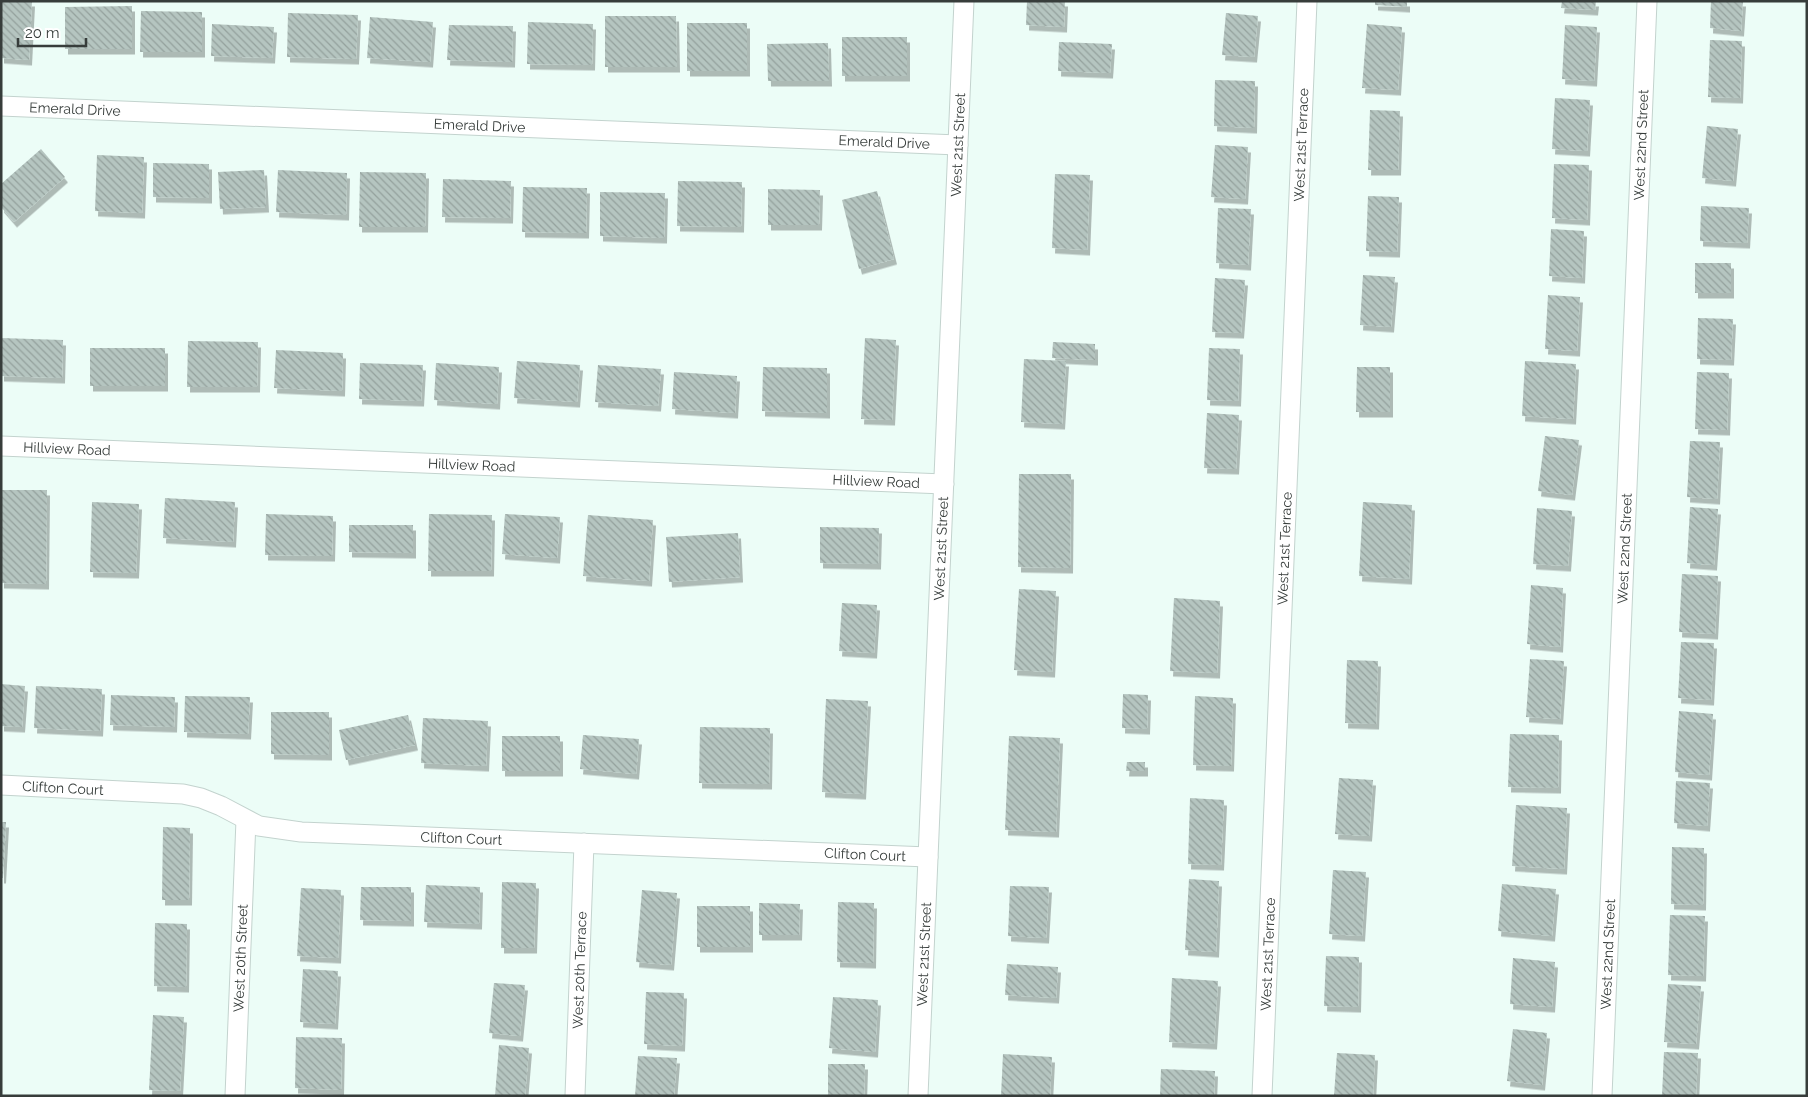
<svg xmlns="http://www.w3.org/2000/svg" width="1808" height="1097" font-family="Raleway,sans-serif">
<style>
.building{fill:url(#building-back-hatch);filter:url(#shadow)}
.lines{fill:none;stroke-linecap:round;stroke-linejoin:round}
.minor-casing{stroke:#c3d3ce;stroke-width:21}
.minor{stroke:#fff;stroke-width:19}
.labels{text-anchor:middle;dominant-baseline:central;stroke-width:4;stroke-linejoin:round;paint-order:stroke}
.street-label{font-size:14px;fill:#373d3b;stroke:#fff}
</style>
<defs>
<pattern id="building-back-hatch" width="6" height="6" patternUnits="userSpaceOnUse" patternTransform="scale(1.25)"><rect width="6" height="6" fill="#b5c5c0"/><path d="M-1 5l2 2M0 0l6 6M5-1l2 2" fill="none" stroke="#94a19d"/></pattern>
<filter id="shadow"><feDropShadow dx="3" dy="5.5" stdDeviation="0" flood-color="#0004"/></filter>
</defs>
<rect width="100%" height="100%" fill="#ecfdf7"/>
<g class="building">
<polygon points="1,1 32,1 29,60 1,58"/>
<polygon points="1027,1 1065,1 1064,27 1026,25"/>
<polygon points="1375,1 1407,1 1407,7 1375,5"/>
<polygon points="1562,1 1596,1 1595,10 1561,8"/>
<polygon points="1711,1 1743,1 1741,31 1710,28"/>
<polygon points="132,6 132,49 65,49 65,7"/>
<polygon points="141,11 202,12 202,52 140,52"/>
<polygon points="288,13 358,15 356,59 287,57"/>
<polygon points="1226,13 1258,16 1254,57 1222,55"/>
<polygon points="605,16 676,16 677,67 605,67"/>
<polygon points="370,17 433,22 430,62 367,58"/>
<polygon points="528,22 593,24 592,65 527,64"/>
<rect x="687" y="23" width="60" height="48"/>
<polygon points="212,24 274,27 272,58 211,56"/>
<polygon points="1367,24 1402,27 1398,90 1362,88"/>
<polygon points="449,25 513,26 512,62 447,60"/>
<polygon points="1565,25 1597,27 1594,81 1562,79"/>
<rect x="842" y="37" width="65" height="39"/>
<polygon points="1710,40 1742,41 1740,98 1708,97"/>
<polygon points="1059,42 1112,44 1110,73 1058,71"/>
<polygon points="828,43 829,81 768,81 767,44"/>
<polygon points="1215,80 1255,81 1254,128 1214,126"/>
<polygon points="1555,98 1590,100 1587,151 1552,149"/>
<polygon points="1370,110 1400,111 1398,170 1368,170"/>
<polygon points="1707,126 1738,129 1733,181 1702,178"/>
<polygon points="1215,145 1248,147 1245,199 1211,197"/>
<polygon points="41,149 65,177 14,222 1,207 1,184"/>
<polygon points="97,155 144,157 142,213 95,211"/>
<polygon points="153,163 209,164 209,198 153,197"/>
<polygon points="1554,164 1589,165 1587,220 1552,218"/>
<polygon points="264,170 266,207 220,209 218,172"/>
<polygon points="278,170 347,173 346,215 276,212"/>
<polygon points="360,172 426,173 425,227 359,227"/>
<polygon points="1055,174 1090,175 1087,250 1052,248"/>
<polygon points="443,179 511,181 510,218 442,217"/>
<polygon points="678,181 742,182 741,227 677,226"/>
<polygon points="523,187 587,188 586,233 522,232"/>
<polygon points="768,189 820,190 819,225 768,225"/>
<polygon points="877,191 894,259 859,269 842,200"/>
<polygon points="600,192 665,193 664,238 600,236"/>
<polygon points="1368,196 1399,197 1397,252 1366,251"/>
<polygon points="1701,206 1749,208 1747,243 1700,241"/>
<polygon points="1218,208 1251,209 1248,265 1216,263"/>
<polygon points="1551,229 1584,231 1582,278 1549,276"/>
<rect x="1695" y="263" width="36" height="30"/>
<polygon points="1363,275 1395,277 1391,327 1360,325"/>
<polygon points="1215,278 1245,280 1241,333 1212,332"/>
<polygon points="1548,295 1580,297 1577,351 1545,349"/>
<polygon points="1698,318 1733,319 1731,360 1697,359"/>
<polygon points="1,338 63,340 62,378 1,376"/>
<polygon points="865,338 896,340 892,420 861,419"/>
<polygon points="188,341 258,342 257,387 187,387"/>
<polygon points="1053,342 1095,344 1095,360 1052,358"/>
<rect x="90" y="348" width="75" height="38"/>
<polygon points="1209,348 1240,349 1238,401 1207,400"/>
<polygon points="276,350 343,353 342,391 274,388"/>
<polygon points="1024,359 1066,361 1062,424 1021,422"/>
<polygon points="517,361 580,365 577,402 514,398"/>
<polygon points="1525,361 1576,364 1573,419 1522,416"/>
<polygon points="360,363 423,365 421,401 359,399"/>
<polygon points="436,363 499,367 497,404 434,400"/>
<polygon points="598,365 661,369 658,406 595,402"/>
<polygon points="763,367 827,368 827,413 762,411"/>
<polygon points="1357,367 1390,367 1390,412 1356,412"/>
<polygon points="674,372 737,376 735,413 672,409"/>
<polygon points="1697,372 1729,373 1727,430 1695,429"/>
<polygon points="1207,413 1239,415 1236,469 1204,468"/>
<polygon points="1545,436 1579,440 1572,495 1538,491"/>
<polygon points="1690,441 1720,442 1717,499 1687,497"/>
<polygon points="1019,474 1071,474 1070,568 1018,567"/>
<polygon points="1,490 47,490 46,584 1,583"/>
<polygon points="165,498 235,502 233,542 163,538"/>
<polygon points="92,502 139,504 136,573 90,572"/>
<polygon points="1363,502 1412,505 1409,579 1359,576"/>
<polygon points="1690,507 1718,509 1714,565 1687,563"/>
<polygon points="1537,508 1572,511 1568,566 1533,564"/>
<polygon points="266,514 333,516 332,556 265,555"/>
<polygon points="429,514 492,515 491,571 428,571"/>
<polygon points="505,514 560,517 557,558 502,554"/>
<polygon points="588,515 653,520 649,581 583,576"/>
<polygon points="349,525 413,525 413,553 349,552"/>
<polygon points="820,527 879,528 878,564 820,563"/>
<polygon points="738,533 740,577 669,582 666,537"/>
<polygon points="1682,574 1718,576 1715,634 1679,632"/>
<polygon points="1531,585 1563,588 1560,647 1527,644"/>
<polygon points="1019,589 1056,591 1052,672 1014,670"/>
<polygon points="1174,598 1220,601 1217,673 1170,671"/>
<polygon points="842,603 877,605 874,653 839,651"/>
<polygon points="1681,642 1714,643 1711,700 1678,698"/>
<polygon points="1530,659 1564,661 1560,719 1526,717"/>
<polygon points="1347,660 1378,661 1376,724 1345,723"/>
<polygon points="1,684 25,686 22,727 1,726"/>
<polygon points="36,686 102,689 100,731 34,728"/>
<polygon points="1123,694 1148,695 1147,729 1122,728"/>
<polygon points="111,695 175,697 174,727 110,725"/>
<polygon points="185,696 250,697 248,734 184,732"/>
<polygon points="1195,696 1233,698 1231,766 1193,765"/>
<polygon points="826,699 868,701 863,794 822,792"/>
<polygon points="1679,711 1713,714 1709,775 1675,772"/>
<polygon points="271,712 329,712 329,755 271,754"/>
<polygon points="408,715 415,745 346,760 339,730"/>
<polygon points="423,718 488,721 486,766 421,763"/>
<polygon points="700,727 770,728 769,784 699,783"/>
<polygon points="1510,734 1559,735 1558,788 1508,787"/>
<polygon points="583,735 639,739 636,774 580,769"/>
<rect x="502" y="736" width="58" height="35"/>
<polygon points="1009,736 1060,738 1056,832 1005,830"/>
<polygon points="1127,762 1145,762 1145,771 1126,771"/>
<polygon points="1339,778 1373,780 1369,836 1335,834"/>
<polygon points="1676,781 1710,783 1707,826 1674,823"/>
<polygon points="1190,798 1224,800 1221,865 1188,864"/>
<polygon points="1516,805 1567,808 1564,869 1512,866"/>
<polygon points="1,822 6,822 3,878 1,878"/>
<polygon points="163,827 190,828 189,900 162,900"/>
<polygon points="1672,847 1704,848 1703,905 1671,904"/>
<polygon points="1333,870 1366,872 1362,936 1329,934"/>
<polygon points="1189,879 1219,881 1216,952 1185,950"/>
<polygon points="502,882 536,883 534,948 501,948"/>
<polygon points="1502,884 1556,889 1552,936 1498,931"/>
<polygon points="426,885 480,887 479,924 424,922"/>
<polygon points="1010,886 1049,887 1046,938 1008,936"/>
<polygon points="361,887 411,887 411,921 360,920"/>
<polygon points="301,888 341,890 338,958 297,956"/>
<polygon points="642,890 677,893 671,965 636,962"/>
<polygon points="838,902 874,903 873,963 837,962"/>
<polygon points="759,903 800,904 799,935 759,935"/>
<rect x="697" y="906" width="53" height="41"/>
<polygon points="1670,915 1705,916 1703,976 1668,975"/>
<polygon points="155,923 187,924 186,987 154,986"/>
<polygon points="1326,956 1359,957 1358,1007 1324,1006"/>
<polygon points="1513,958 1555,962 1552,1007 1510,1004"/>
<polygon points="1007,964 1058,967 1056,998 1005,995"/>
<polygon points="303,969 338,971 335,1024 300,1022"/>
<polygon points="1172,978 1218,981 1214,1044 1169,1042"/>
<polygon points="494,983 525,985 520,1036 489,1033"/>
<polygon points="1668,984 1701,986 1696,1044 1664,1042"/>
<polygon points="646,992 684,993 682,1046 644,1044"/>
<polygon points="833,997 878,1000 875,1052 829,1048"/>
<polygon points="153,1015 184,1017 180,1091 149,1090"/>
<polygon points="1513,1029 1547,1033 1542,1085 1507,1081"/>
<polygon points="296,1037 342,1038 341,1090 295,1088"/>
<polygon points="499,1045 529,1048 525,1096 495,1096"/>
<polygon points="1664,1052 1698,1053 1696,1096 1662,1096"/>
<polygon points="1337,1053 1375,1055 1373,1096 1334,1096"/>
<polygon points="1003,1054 1052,1057 1050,1096 1001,1096"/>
<polygon points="638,1056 677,1058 674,1096 635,1096"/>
<polygon points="828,1064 865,1064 864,1096 828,1096"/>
<polygon points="1161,1069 1215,1071 1214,1096 1160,1096"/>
</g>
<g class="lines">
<defs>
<g id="minor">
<path id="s1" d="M1,106L958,145"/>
<path id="s2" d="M1,446L944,484"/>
<path id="s3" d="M1,785L183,794L201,798L221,806L259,826L301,832L928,857"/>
<path id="s4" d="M235,1096L246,820"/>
<path id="s5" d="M575,1096L584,843"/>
<path id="s6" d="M918,1096L964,1"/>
<path id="s7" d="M1262,1096L1307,1"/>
<path id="s8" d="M1602,1096L1647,1"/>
</g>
</defs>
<use href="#minor" class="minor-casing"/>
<use href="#minor" class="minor"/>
</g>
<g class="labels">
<g class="street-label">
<text stroke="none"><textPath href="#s1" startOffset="74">Emerald Drive</textPath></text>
<text stroke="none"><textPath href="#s1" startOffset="479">Emerald Drive</textPath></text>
<text stroke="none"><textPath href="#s1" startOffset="884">Emerald Drive</textPath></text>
<text stroke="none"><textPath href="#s6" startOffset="952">West 21st Street</textPath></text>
<text stroke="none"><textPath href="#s7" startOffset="952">West 21st Terrace</textPath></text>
<text stroke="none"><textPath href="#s8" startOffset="952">West 22nd Street</textPath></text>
<text stroke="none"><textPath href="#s2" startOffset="66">Hillview Road</textPath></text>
<text stroke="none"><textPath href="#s2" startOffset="471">Hillview Road</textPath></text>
<text stroke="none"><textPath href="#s2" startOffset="876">Hillview Road</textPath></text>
<text stroke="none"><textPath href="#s6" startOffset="548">West 21st Street</textPath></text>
<text stroke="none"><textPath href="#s8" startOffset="548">West 22nd Street</textPath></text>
<text stroke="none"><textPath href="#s7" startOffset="548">West 21st Terrace</textPath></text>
<text stroke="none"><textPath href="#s3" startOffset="62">Clifton Court</textPath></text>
<text stroke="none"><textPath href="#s3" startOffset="468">Clifton Court</textPath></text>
<text stroke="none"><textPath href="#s3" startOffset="872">Clifton Court</textPath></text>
<text stroke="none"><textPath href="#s6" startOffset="142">West 21st Street</textPath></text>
<text stroke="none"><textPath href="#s7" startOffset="142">West 21st Terrace</textPath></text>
<text stroke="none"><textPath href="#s8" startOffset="142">West 22nd Street</textPath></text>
<text stroke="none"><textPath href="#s4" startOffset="138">West 20th Street</textPath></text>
<text stroke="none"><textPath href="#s5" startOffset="126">West 20th Terrace</textPath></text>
</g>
</g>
<rect width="1808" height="1097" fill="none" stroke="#373d3b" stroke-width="5"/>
<path d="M18 38v8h68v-8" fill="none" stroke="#373d3b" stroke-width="2.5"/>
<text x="25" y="38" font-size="15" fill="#373d3b" stroke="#ffffff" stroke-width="4" paint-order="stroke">20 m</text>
</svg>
